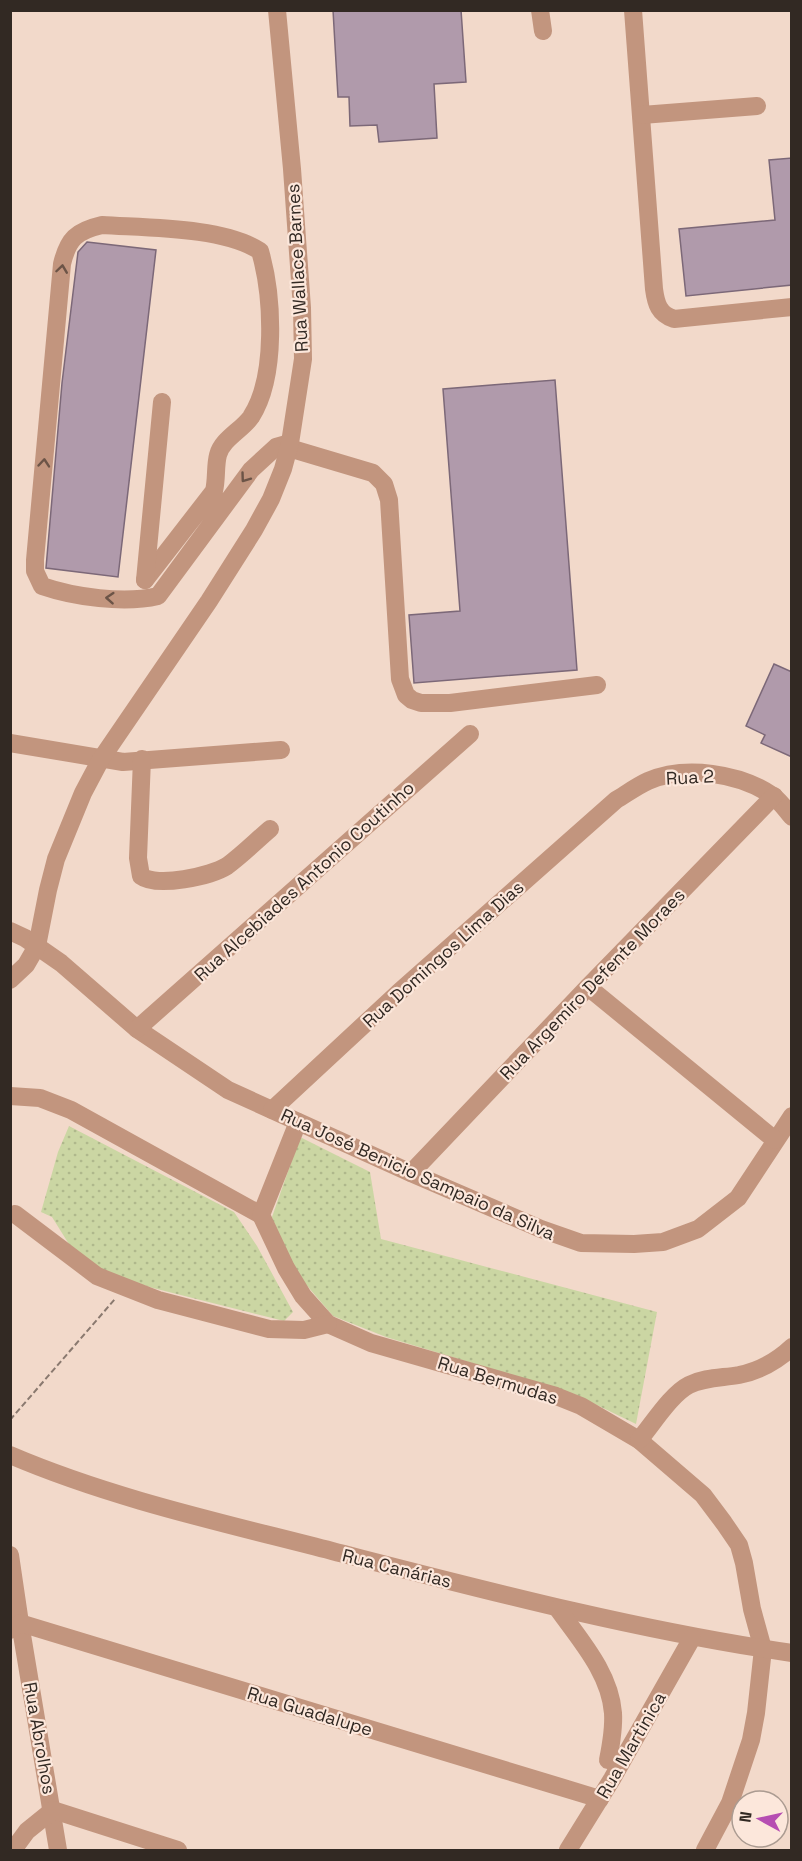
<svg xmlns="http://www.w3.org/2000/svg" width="802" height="1861" font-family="'Space Grotesk',sans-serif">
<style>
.grass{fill:url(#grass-dots)}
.building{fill:#b09aab;stroke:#7c6878;stroke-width:1.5}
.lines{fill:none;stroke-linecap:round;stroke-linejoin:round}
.path{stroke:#8a796f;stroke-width:2;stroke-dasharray:6 3;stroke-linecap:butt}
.minor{stroke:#c2957e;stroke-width:18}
.oneway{stroke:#6c5447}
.labels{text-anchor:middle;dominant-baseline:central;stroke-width:4.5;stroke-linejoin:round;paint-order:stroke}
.street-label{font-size:18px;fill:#322923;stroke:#fce7db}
</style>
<defs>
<pattern id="grass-dots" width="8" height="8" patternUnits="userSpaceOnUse" patternTransform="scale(1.5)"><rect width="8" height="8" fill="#cbd6a3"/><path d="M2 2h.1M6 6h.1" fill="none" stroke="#afb88c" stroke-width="1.8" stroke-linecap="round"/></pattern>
</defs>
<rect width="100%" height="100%" fill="#f2d9ca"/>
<g class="grass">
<polygon points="69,1126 234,1212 257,1246 293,1312 284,1321 153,1288 101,1272 72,1249 52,1217 41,1212 58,1152"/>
<polygon points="300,1137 370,1172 381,1239 657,1312 636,1424 574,1394 386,1337 333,1316 303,1281 276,1236 272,1217"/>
</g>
<g class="building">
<polygon points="333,10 461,10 466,82 434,84 437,138 379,142 377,125 350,126 349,97 338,97"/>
<polygon points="792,158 792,285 686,296 679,229 775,220 769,160"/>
<polygon points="87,242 156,250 118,577 46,568 62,383 78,252"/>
<polygon points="555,380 577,670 414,683 409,615 460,611 443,389"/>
<polygon points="774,664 792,672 792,757 761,743 765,735 746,726"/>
</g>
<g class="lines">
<polyline class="path" points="10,1420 115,1299"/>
<g class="minor">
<polyline points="540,10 543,31"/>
<path d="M633,10L654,289C656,304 659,314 674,319L792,307"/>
<polyline points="642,115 757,106"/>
<polyline points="289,448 373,473 384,484 389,500 400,679 406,695 412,700 421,703 450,703 597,685"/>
<path d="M145,580L214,491C217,479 215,466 218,455C222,439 242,430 251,417C277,377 273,296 260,251C223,227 147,228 102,225C76,231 68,239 62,264L35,560V571L42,586C74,597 124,604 158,596L251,470L276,447L290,443"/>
<polyline points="145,580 162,402"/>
<polyline points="10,743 123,762 281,750"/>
<path d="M142,759L138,858L141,876C157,888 211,876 227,866C242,855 256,841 270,829"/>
<polyline points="10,931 25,938 61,963 137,1029 228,1090 411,1173 541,1229 581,1243 634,1244 663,1242 698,1229 738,1198 792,1116"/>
<polyline points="10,980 26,965 37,946 48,890 56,859 83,793 101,759 209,601 254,530 271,499 283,469 290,443 303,359 302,308 292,169 277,10"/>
<polyline points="588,987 775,1140"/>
<polyline points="137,1029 470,734"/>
<polyline points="10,1096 40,1098 71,1110 261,1215"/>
<path d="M272,1110L398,993L616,800C626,794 637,786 648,781C685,765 740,773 773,796C780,801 786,810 792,817"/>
<polyline points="298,1122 261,1215 286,1268 303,1296 328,1324 371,1343 556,1396 581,1406 639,1440 703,1495 724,1523 739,1545 744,1563 752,1609 763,1649 756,1713 751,1740 730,1803 705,1850"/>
<polyline points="411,1173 588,987 774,796"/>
<polyline points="15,1214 97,1276 158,1300 269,1329 304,1330 328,1324"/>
<path d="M639,1440C652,1425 671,1394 689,1385C705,1377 722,1378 739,1375C759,1371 777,1361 792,1347"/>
<path d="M10,1455C113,1499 224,1523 332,1551C484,1590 635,1630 792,1653"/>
<polyline points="10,1555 20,1623 58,1850"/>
<path d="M558,1609C580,1640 610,1673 613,1713C614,1728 611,1745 608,1760"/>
<polyline points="10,1630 20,1623 600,1799"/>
<polyline points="13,1850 27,1831 53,1810 178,1850"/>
<polyline points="568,1850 612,1779 692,1638"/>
</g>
</g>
<defs><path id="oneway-chevron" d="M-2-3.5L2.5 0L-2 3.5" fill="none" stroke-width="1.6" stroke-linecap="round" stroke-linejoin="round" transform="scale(1.5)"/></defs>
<g class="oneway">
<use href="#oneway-chevron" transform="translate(62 269) rotate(-82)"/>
<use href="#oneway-chevron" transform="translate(44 463) rotate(-85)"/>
<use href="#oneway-chevron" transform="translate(245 478) rotate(126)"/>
<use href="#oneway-chevron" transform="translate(110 598) rotate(-176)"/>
</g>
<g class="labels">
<g class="street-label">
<text transform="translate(297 268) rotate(-93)">Rua Wallace Barnes</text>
<text transform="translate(690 777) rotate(-3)">Rua 2</text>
<text transform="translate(304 881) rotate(-42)">Rua Alcebiades Antonio Coutinho</text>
<text transform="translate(443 954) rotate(-42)">Rua Domingos Lima Dias</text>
<text transform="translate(592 984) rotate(-46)">Rua Argemiro Defente Moraes</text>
<text transform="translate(418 1174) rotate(24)">Rua José Benicio Sampaio da Silva</text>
<text transform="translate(498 1380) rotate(17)">Rua Bermudas</text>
<text transform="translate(397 1568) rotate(14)">Rua Canárias</text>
<text transform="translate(310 1711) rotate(17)">Rua Guadalupe</text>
<text transform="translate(40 1738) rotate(80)">Rua Abrolhos</text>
<text transform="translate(631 1745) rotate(-60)">Rua Martinica</text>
</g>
</g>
<rect width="802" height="1861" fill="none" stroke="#322923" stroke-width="24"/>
<g transform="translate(760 1819) rotate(278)"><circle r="28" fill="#fce7db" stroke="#ab9b91" stroke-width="1.5"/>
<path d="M0-4.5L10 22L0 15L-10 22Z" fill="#b64eb2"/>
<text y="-9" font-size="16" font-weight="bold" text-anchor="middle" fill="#322923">N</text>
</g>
</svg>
